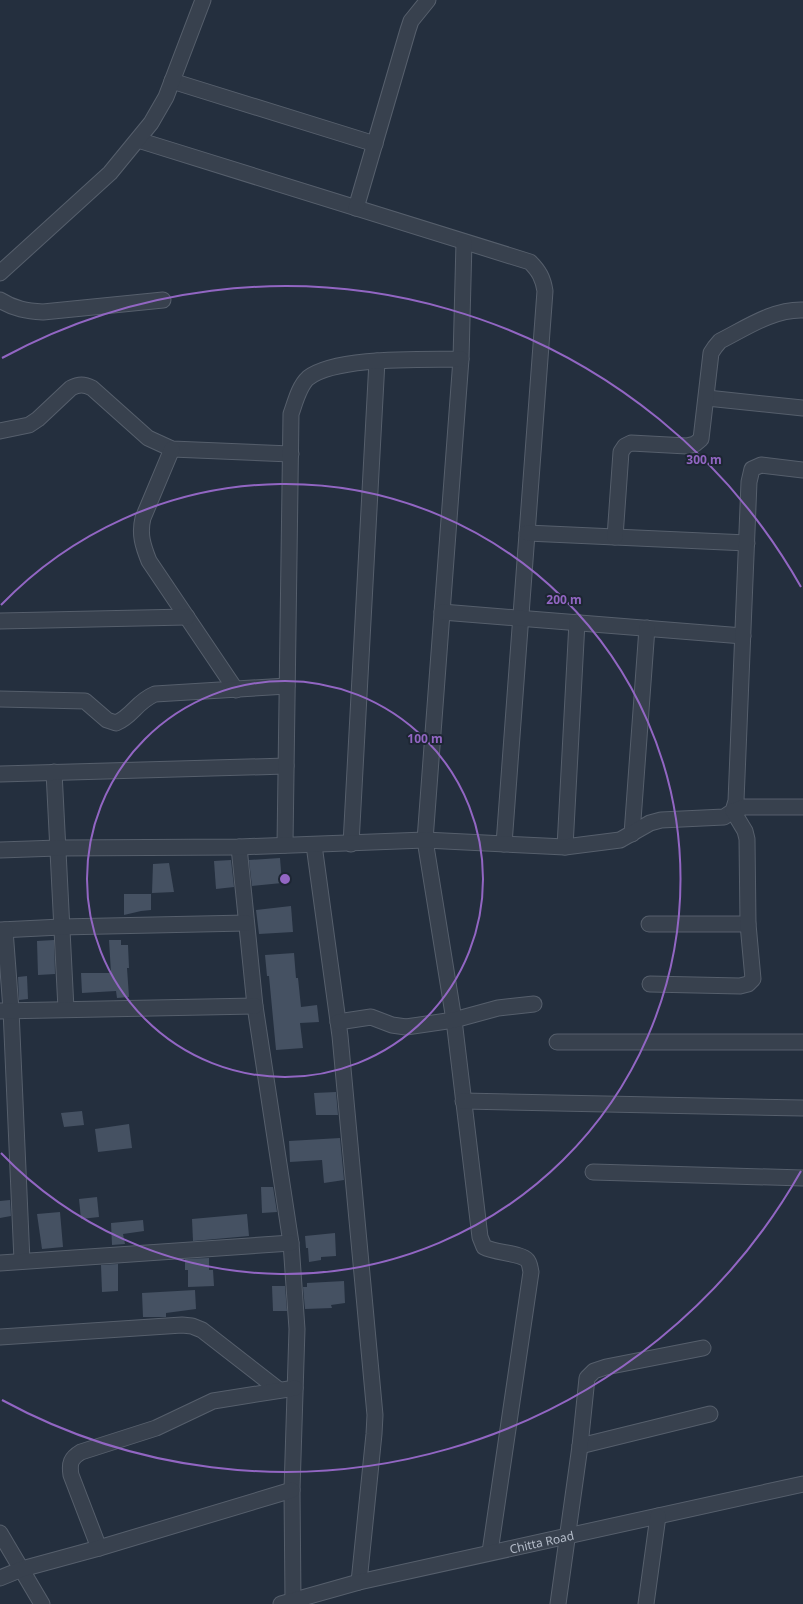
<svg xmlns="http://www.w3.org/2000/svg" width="803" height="1604" font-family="'Noto Sans',sans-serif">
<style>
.building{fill:#455162}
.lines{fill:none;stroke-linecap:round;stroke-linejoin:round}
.minor-casing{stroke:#565f6c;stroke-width:17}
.minor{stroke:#38414e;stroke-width:15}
.ring{fill:none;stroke:#9266c3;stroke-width:2}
.labels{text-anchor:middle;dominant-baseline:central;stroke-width:4;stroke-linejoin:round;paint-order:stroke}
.street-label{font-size:12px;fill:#b4bcc9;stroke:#1d2633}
.centre{fill:#9266c3;stroke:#1d2633;stroke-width:2}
.ring-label{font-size:12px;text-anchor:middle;font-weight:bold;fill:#9266c3;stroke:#1d2633;stroke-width:4;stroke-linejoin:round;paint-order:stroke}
</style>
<rect width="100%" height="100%" fill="#242f3e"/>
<g class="building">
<polygon points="280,858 282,883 252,886 249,860"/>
<polygon points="231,860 234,887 216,889 214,861"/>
<polygon points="169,863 174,892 152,893 153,864"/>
<polygon points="124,894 151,894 151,910 141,911 124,915"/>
<polygon points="291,906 293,932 259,934 256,910"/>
<polygon points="54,940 55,974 38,975 37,941"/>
<polygon points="109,940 121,940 121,945 128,945 129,968 127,968 129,997 117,998 116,991 82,993 81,973 111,973"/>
<polygon points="294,953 296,978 298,978 301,1007 317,1005 319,1022 300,1023 303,1048 276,1050 269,976 267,976 265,955"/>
<polygon points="27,976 28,999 19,1000 18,977"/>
<polygon points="336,1092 338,1115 316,1115 314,1093"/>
<polygon points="82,1111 84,1125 64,1127 61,1113"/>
<polygon points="129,1124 132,1148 98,1152 95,1129"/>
<polygon points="340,1138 344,1180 324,1183 322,1160 290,1162 289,1141"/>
<polygon points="261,1187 273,1187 277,1212 262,1213"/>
<polygon points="97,1197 99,1217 81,1219 79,1199"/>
<polygon points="10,1200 11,1216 0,1218 0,1201"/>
<polygon points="60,1212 63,1247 42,1249 37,1214"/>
<polygon points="247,1214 249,1236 193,1241 192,1219"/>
<polygon points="143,1220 144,1231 123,1234 125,1244 112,1245 111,1223"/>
<polygon points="335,1233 336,1256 321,1257 321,1260 309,1262 308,1248 306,1248 305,1236"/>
<polygon points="209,1258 209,1270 213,1270 214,1286 188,1287 188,1270 185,1270 185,1259"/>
<polygon points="118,1264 118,1291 102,1292 101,1265"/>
<polygon points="344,1281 345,1303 331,1305 332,1308 305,1309 303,1287 307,1287 307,1283"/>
<polygon points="272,1286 285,1286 287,1311 273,1311"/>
<polygon points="195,1290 196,1309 166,1313 166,1317 143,1317 142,1293"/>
</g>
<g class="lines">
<defs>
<g id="minor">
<polyline points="172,81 375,144"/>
<path d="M138,140L530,262C539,271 543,278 545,291L504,844"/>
<polyline points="356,208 408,30 411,21 428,0"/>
<path d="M464,242L461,359L425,840L454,1020L480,1237L484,1247C495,1253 521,1253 527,1260C530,1263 530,1268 531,1272L490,1552"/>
<polyline points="0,273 110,173 151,123 166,97 203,0"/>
<path d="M0,300C14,309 27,311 43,312L163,300"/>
<polyline points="707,398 803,408"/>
<path d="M0,431L29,425L38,419L71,388C79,384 84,384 92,388L148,438L172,449L291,454"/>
<path d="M172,449L143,518C139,534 143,546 149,561L236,690"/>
<polyline points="527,533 747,543"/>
<path d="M615,537L621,452L625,446L631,443L687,446L695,444L701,439L711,353L715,347L720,341C746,328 773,309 803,310"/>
<polyline points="442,612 743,636"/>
<polyline points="0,621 187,617"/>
<path d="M0,699L85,701L107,720L116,723C133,716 136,702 155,694L287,686"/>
<polyline points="54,772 66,1009"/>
<polyline points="0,774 286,766"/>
<polyline points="632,834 647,628"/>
<polyline points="351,844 377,361"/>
<path d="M285,845L291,414C295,403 299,386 308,378C336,356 425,360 461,359"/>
<polyline points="314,845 340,1036 375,1415 374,1434 359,1582"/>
<polyline points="239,847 255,1006 291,1243 297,1329 292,1490 293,1601"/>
<polyline points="565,847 577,622"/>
<polyline points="0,850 58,848 239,847 425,840 565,847 620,840 650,823 661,820 724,817 733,811 736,801 749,482 752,469 761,465 803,470"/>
<polyline points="649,924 748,924"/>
<polyline points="0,930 61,927 246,923"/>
<polyline points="5,930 11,1010 22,1261"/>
<polyline points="650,984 740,986 748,984 753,979 748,924 747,839 745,831 733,811 744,807 803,807"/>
<polyline points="0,1011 255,1006"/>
<polyline points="338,1022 371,1017 392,1025 406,1027 454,1020 498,1008 534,1004"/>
<polyline points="557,1042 803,1042"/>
<polyline points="463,1101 803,1108"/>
<polyline points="593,1172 803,1178"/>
<polyline points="0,1263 291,1243"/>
<polyline points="0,1337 182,1325 192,1326 202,1330 279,1390"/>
<polyline points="580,1446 710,1414"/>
<polyline points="0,1533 42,1604"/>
<path d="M99,1548L71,1475C69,1463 71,1458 81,1452L156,1428L213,1401L295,1388"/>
<polyline points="0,1578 22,1569 99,1548 292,1490"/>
<path id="s1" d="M281,1604L359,1582L803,1484"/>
<polyline points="558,1604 580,1446 587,1378 594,1371 606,1367 703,1348"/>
<polyline points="646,1604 658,1516"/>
</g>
</defs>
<use href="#minor" class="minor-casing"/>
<use href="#minor" class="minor"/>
</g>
<g class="ring">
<circle cx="285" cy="879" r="198"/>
<path d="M1 605A395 395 0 1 1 1 1153"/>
<path d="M801 1171A593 593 0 0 1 2 1400M2 358A593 593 0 0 1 801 587"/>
</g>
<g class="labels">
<g class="street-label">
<text stroke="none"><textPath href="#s1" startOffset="268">Chitta Road</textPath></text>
</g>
</g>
<circle cx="285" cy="879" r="6" class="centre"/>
<g class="ring-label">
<text x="704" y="464">300 m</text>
<text x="564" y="604">200 m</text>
<text x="425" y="743">100 m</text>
</g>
</svg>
